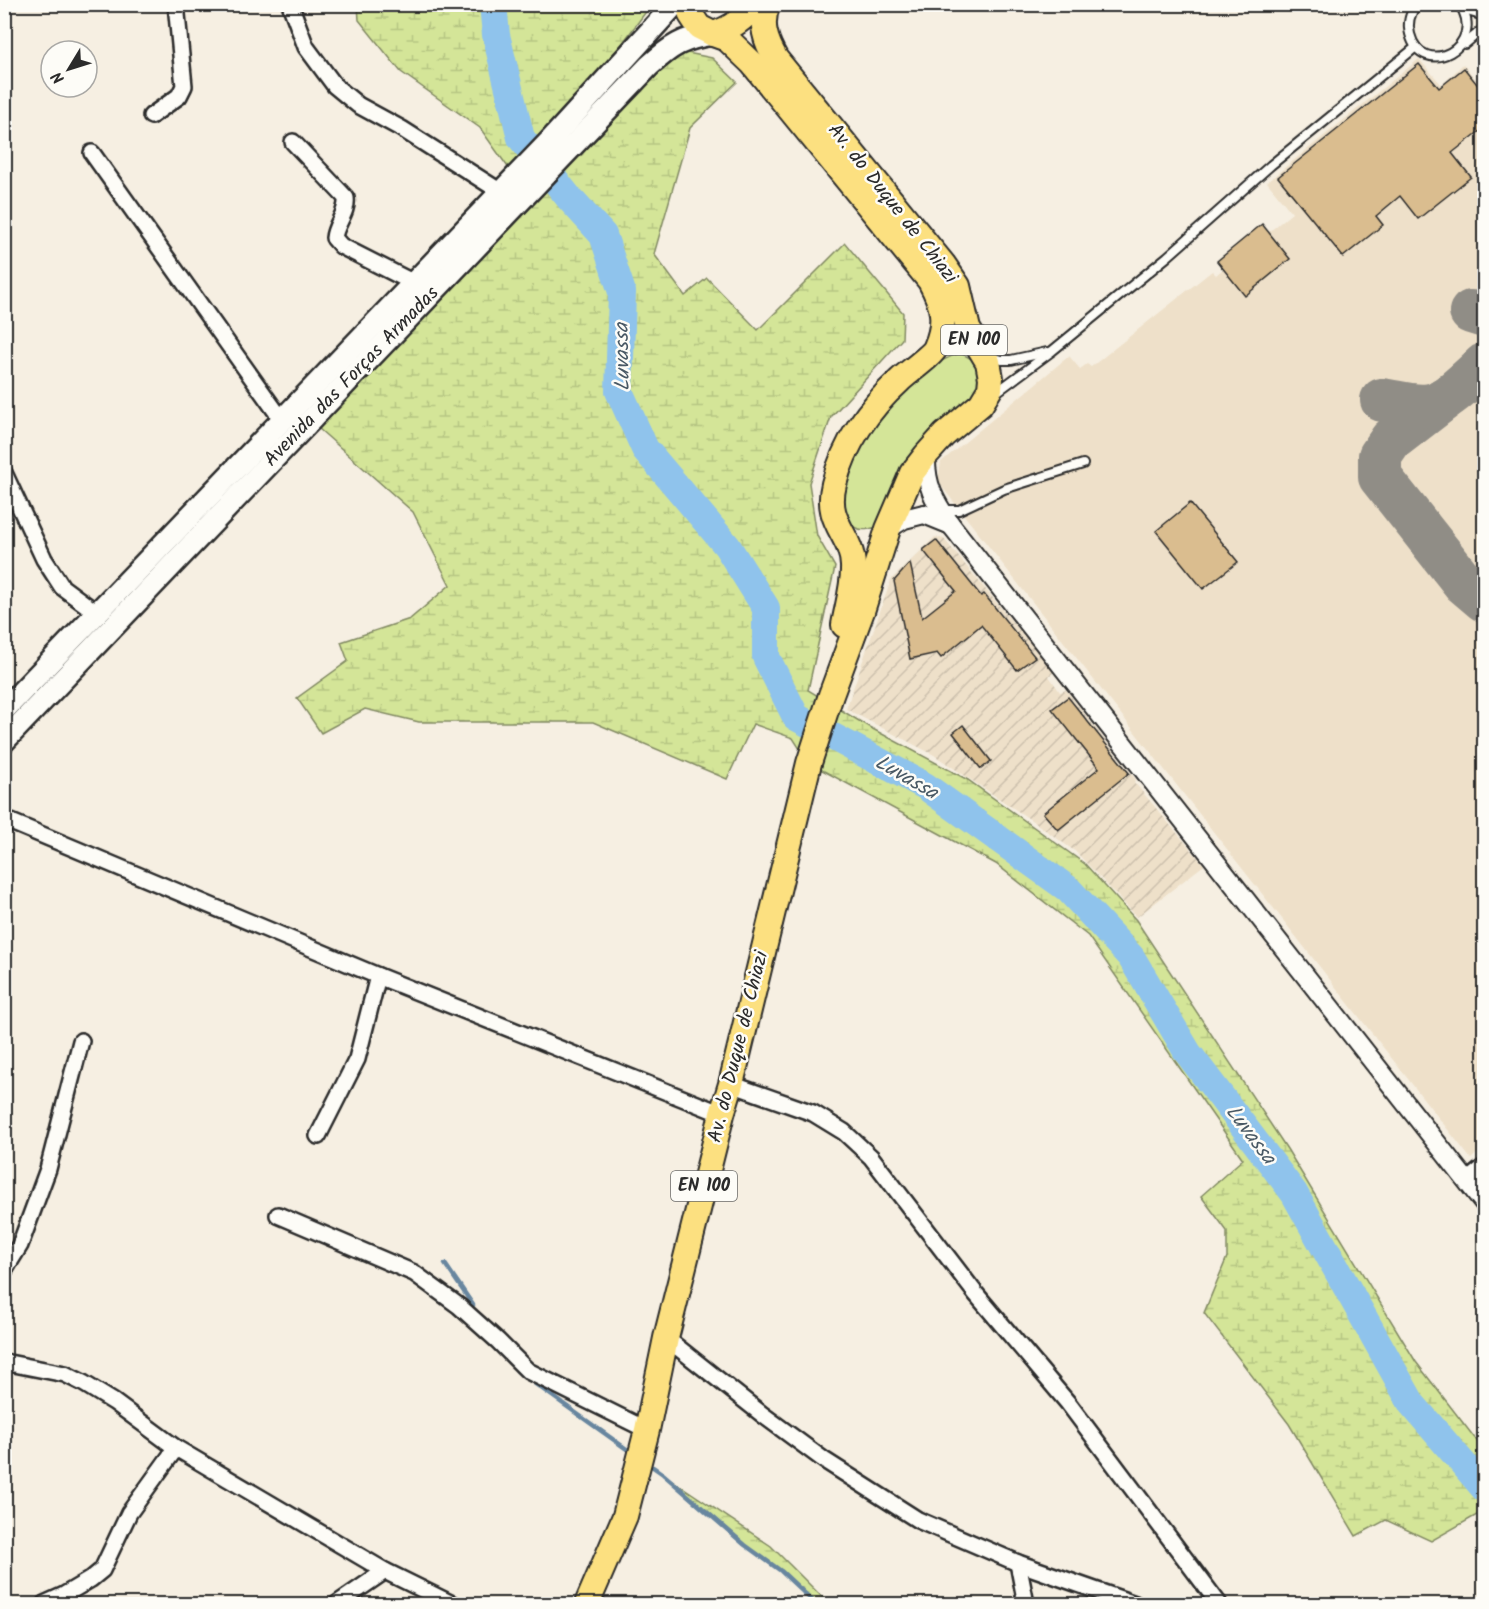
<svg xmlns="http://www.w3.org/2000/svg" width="1489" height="1609" font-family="Kalam,sans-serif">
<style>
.built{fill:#eee0c9}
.industrial{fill:url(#industrial-furrows)}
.wetland{fill:url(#wetland-marsh);stroke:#808862;stroke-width:1.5}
.garden{fill:#d4e598;stroke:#808862;stroke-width:1.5}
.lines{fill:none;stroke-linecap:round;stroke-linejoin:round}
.stream{stroke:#67869f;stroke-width:4.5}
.river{stroke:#8fc3ec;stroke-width:28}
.taxiway{stroke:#908d86;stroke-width:44}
.building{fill:#dabd8f;stroke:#2b2b2b;stroke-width:1.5}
.service-casing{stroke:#2b2b2b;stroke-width:12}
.minor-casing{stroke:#2b2b2b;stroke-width:20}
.tertiary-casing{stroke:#2b2b2b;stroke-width:22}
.secondary-casing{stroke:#2b2b2b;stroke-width:26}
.primary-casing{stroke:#2b2b2b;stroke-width:28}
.service{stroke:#fdfcf7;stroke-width:8}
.minor{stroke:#fdfcf7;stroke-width:15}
.tertiary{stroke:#fdfcf7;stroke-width:18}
.secondary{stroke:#fdfcf7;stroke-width:21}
.primary{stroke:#fce080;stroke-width:24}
.labels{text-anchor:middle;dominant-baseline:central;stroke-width:5;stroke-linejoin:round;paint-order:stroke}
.shield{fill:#fdfcf7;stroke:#6a6a68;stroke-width:1.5}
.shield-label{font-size:18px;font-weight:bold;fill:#2b2b2b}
.street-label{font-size:20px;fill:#2b2b2b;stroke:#fdfcf7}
.water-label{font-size:21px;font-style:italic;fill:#495965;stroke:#fdfcf7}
</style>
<defs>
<pattern id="industrial-furrows" width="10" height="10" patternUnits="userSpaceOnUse" patternTransform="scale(1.5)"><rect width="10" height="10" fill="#eee0c9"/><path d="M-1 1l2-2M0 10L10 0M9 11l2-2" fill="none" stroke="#ccc0ad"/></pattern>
<pattern id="wetland-marsh" width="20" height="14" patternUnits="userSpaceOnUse" patternTransform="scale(1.5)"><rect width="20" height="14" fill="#d4e598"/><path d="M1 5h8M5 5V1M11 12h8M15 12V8" fill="none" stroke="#b6c583"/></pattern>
</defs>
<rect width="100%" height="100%" fill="#f6efe2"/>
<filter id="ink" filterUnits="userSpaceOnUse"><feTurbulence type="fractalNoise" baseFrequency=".0167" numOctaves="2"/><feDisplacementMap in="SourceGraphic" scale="12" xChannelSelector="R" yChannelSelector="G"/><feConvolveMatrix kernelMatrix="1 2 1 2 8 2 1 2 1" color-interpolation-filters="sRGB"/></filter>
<g filter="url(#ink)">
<polygon class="built" points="1419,59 1442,85 1463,64 1481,86 1484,83 1484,1147 1471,1159 938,482 941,462 1069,356 1080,369 1087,364 1091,367 1212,271 1216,275 1223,269 1217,261 1262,224 1269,232 1292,213 1267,182"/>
<polygon class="industrial" points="935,537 944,539 1054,672 1049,676 1060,692 1066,690 1136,780 1134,782 1204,865 1137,917 1076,852 1034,822 934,755 846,709 891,580"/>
<g class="wetland">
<polygon points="358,5 651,5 548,143 562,157 668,49 712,58 737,82 690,128 654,254 685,296 707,278 758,330 845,243 903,313 902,339 831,417 809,483 817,536 835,567 808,690 869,727 968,780 1085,864 1136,920 1287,1149 1416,1362 1484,1450 1484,1511 1431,1541 1386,1520 1356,1536 1289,1424 1204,1313 1227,1257 1227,1231 1201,1196 1243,1159 1088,936 996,864 809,763 793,738 753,724 727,779 593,722 419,722 365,709 321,733 297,698 348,661 341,642 410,619 450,585 413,512 310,421 515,177 480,128 401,72 359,20"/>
<polygon points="663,1474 771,1546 829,1604 816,1604 781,1571 745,1545"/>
</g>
<path class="garden" d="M960,353C974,359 985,366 981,383C979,398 942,418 931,430C905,457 892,494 877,527C861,532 856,530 843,519C843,509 843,497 844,487C846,478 851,468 855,460C876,416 912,369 960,353Z"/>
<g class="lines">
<g class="stream">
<polyline points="445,1264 473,1305"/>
<polyline points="517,1371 628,1450"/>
<polyline points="653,1467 663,1474 745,1545 781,1571 816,1604"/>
</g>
<polyline class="river" points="493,4 496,35 521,138 570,199 603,235 622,292 619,391 645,449 727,546 766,608 766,657 796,717 925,786 1068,889 1131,957 1188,1053 1294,1193 1412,1404 1484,1488"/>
<g class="taxiway">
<polyline points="1471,312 1484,316"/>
<polyline points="1444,399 1391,440 1380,456 1380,477 1464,583 1484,600"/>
<path d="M1382,400C1397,402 1415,408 1430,405C1445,403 1472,376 1484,365"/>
</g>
</g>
<g class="building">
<polygon points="1419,64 1439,88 1464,68 1485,94 1485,127 1452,153 1471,177 1418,219 1400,196 1376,216 1383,225 1343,257 1278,177"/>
<polygon points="1262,224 1290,259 1245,296 1217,261"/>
<polygon points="1190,503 1238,562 1203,589 1156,531"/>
<polygon points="936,540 981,596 984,594 1035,657 1017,670 981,625 941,658 937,653 910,659 894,581 910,563 922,618 956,591 923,550"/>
<polygon points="1068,697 1129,773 1058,830 1043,813 1099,768 1052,709"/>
<polygon points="963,725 991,761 981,769 953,733"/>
</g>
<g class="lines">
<defs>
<g id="service">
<path d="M1417,4C1410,13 1407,23 1410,34C1422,81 1489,46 1459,4"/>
<polyline points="1464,10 1484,16"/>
<polyline points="1465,44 1484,28"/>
<polyline points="992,357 1002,360 1011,360 1047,352"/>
<polyline points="994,394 1052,351 1167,257 1271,165 1416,47"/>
<polyline points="942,510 959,510 1004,489 1083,464"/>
</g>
<g id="minor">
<polyline points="290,4 306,47 335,86 358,105 402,129 501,192"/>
<polyline points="151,116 179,96 184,86 176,4"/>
<path d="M293,142L346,198C348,213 335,224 334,238L341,246L414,283"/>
<polyline points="92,153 282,420"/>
<polyline points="4,473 44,559 62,587 97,613"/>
<polyline points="4,819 378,976 722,1114"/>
<polyline points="731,1084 813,1113 844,1132 871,1157 976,1294 1068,1403 1219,1604"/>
<polyline points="318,1136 357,1059 378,976"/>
<polyline points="1468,1180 1484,1167"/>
<polyline points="278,1215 414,1273 459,1306 498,1341 528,1371 647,1430"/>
<polyline points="4,1271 20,1245 48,1169 81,1041"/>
<polyline points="666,1338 763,1415 824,1460 918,1520 1018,1563 1135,1604"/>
<polyline points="4,1362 65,1374 83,1383 114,1402 176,1448 385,1571 452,1604"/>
<polyline points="1018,1563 1026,1604"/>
<polyline points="44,1604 64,1595 91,1579 102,1570 129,1513 176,1448"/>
<polyline points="337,1604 385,1571"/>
</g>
<g id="tertiary">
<path d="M926,455C925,484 934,501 951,525L1484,1203"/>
<polyline points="888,529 904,519 924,514 951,525"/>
</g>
<g id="secondary">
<polyline points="4,710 548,143 675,4"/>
<path d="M4,741L649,66C671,46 683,38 713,34"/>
</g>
<g id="primary">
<path d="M689,4L691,15L699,27L713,34L727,39L752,63L930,281C943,305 947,321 936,347C933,355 907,373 899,381C869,408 844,444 834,484C824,523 852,534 853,566C854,585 847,607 844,625"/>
<path d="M713,34C731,29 744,18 758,4"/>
<path d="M587,1604L625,1516L647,1430L666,1338L722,1114L731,1084L809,763L831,695L862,611L888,529L912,473L926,455L944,435L981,404L990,389L991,378L988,362L968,329L958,286L943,264L776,59C766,42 759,24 768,4"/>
</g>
</defs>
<use href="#service" class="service-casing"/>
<use href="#minor" class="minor-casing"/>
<use href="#tertiary" class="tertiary-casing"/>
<use href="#secondary" class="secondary-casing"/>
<use href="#primary" class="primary-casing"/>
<use href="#service" class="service"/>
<use href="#minor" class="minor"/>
<use href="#tertiary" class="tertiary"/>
<use href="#secondary" class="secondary"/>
<use href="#primary" class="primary"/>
</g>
</g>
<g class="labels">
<g class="shield">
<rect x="941" y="325" width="66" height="30" rx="4.5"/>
<rect x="671" y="1171" width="66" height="30" rx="4.5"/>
</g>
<g class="shield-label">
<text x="974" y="340">EN 100</text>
<text x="704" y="1186">EN 100</text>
</g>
<g class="street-label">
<text transform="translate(892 204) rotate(52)">Av. do Duque de Chiazi</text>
<text transform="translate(352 377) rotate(-46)">Avenida das Forças Armadas</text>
<text transform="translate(739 1047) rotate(-76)">Av. do Duque de Chiazi</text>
</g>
<g class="water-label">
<text transform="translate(623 357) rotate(-91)">Luvassa</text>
<text transform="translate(906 778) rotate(30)">Luvassa</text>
<text transform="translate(1250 1135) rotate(53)">Luvassa</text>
</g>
</g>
<rect width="1489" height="1609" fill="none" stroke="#fdfcf7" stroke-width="24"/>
<rect x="12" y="12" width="1465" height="1585" fill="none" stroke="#2b2b2b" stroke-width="2" filter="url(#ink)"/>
<g transform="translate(69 69) rotate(232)"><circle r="28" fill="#fdfcf7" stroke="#a9a8a5" stroke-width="1.5"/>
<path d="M0-4.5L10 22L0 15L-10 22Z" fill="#2b2b2b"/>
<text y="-9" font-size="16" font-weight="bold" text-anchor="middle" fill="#2b2b2b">N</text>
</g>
</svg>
